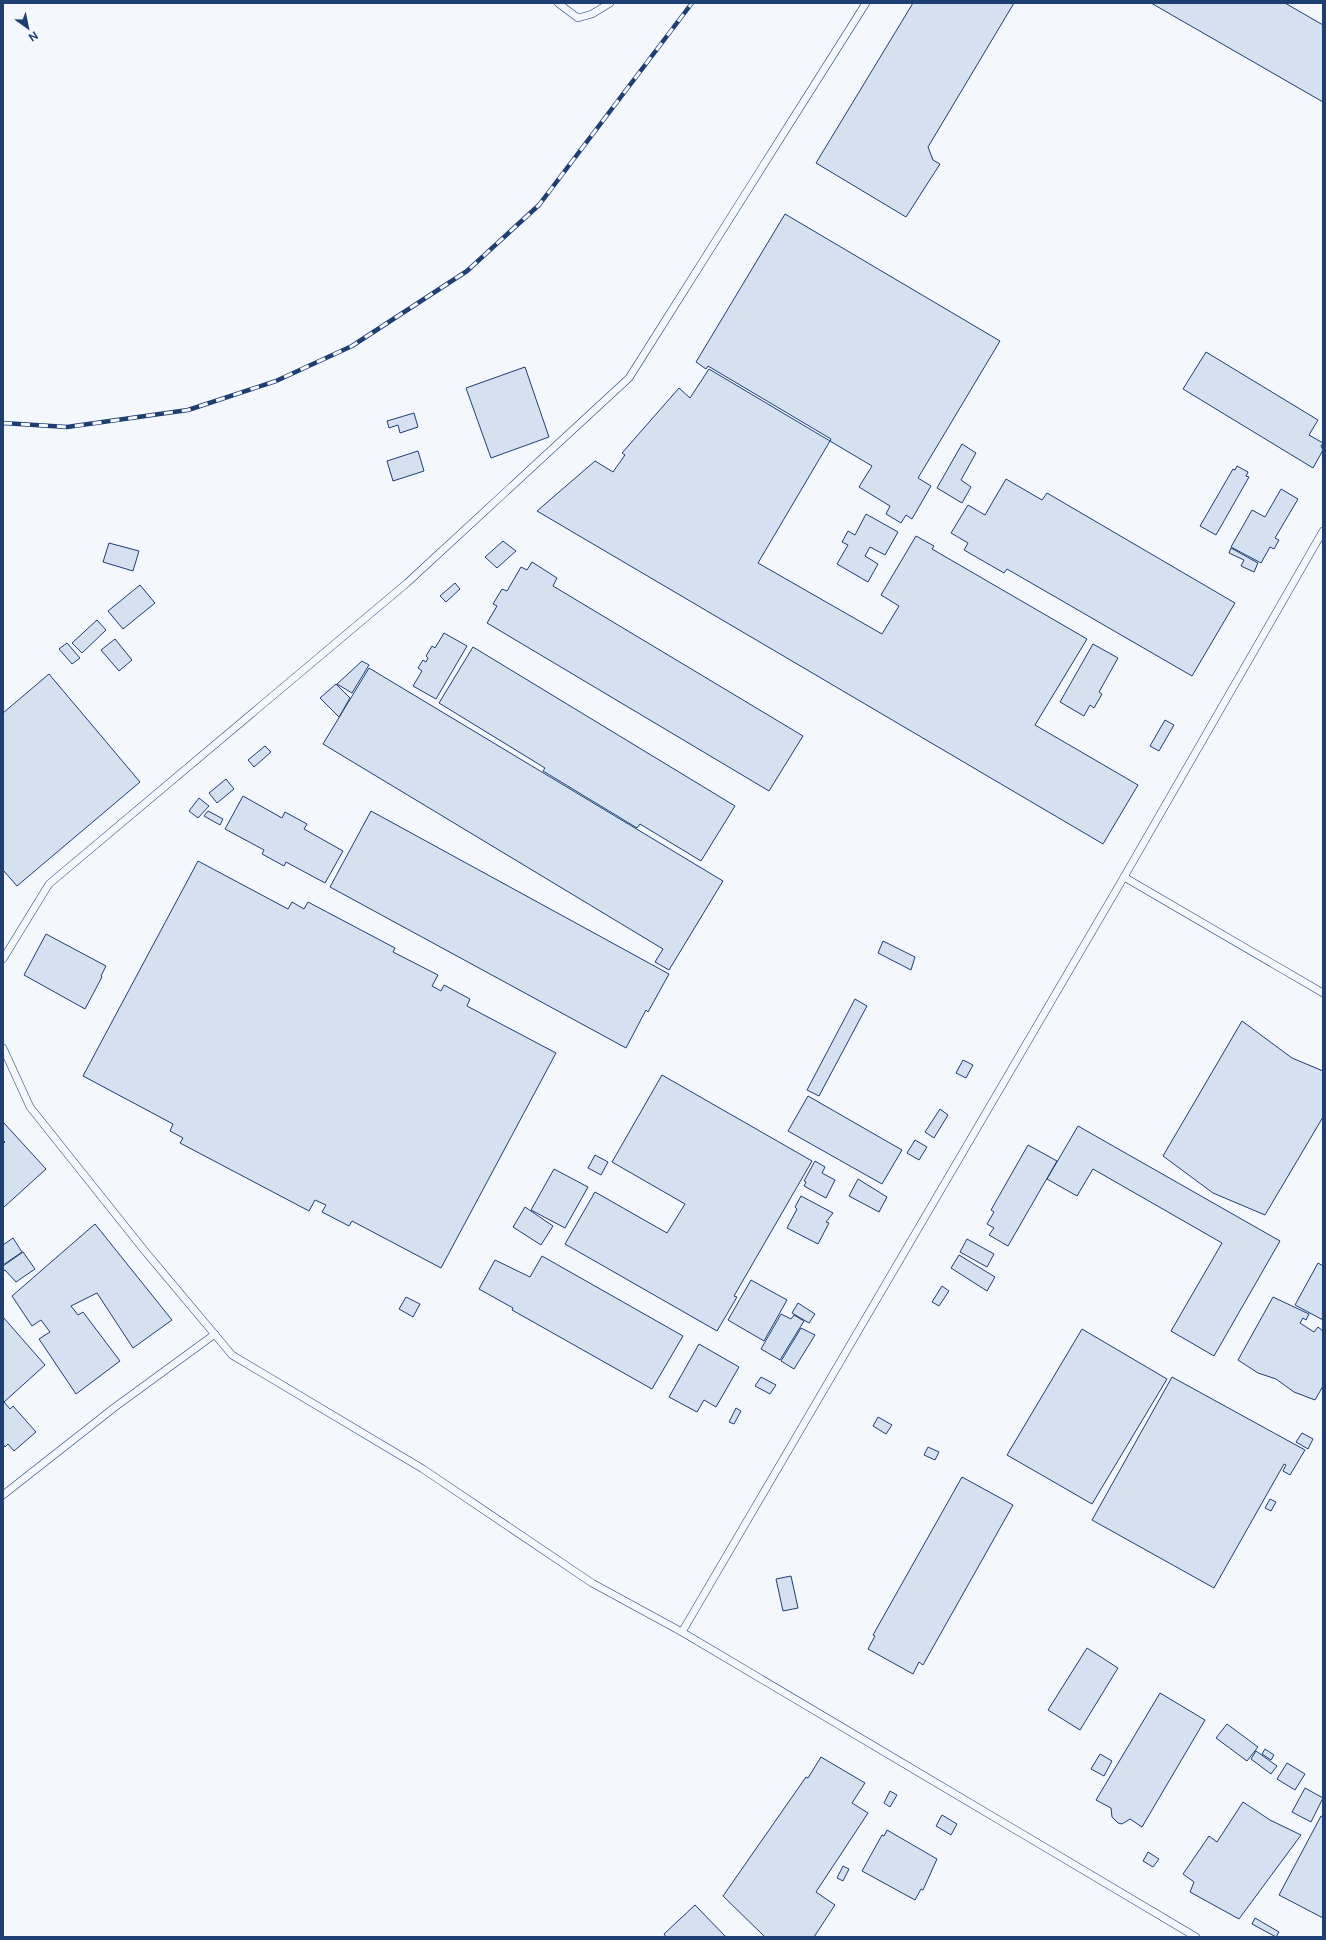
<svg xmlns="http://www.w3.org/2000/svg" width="1326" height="1940" font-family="'Public Sans',sans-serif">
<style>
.building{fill:#d5e0f0;stroke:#1d3f73}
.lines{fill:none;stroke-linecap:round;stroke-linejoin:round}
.lane-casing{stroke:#1d3f73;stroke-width:8}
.lane{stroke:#f4f7fb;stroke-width:7}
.rail-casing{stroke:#1d3f73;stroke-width:4.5}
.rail{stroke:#f4f7fb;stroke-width:3;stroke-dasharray:9;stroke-linecap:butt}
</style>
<rect width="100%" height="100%" fill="#f4f7fb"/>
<g class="building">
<polygon points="913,3 1014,3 928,147 933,160 940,164 906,217 816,163"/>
<polygon points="1151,3 1285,3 1323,25 1323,102"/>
<polygon points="785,214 1000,341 918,478 931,486 912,519 906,515 901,523 886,514 890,506 859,487 872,466 830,441 831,439 708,366 706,369 696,362"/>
<polygon points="1206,352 1318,420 1309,435 1323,443 1321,446 1323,450 1313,468 1183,389"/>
<polygon points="525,367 549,437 491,458 466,388"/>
<polygon points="709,369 830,441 758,563 882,634 899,606 881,595 916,536 934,546 932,549 1087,639 1035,725 1138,785 1103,844 537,511 595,461 613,472 625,455 622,453 679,388 690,398"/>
<polygon points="414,413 418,427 400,433 398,425 389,428 387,421"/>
<polygon points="962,444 976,453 961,480 971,487 962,503 937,488"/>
<polygon points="418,451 424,471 393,481 387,461"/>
<polygon points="1237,466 1248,472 1246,476 1249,477 1216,535 1200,526 1233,469 1235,470"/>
<polygon points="1006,479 1042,500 1047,493 1235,603 1192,676 1007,569 1004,573 964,550 968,543 951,533 968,505 985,515"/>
<polygon points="1281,489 1298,499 1275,538 1279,540 1274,549 1270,547 1261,563 1231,547 1252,510 1265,517"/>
<polygon points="866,514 898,532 885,555 870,547 865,556 878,564 868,582 837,564 848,545 842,542 848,531 855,535"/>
<polygon points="503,541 516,551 497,568 485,557"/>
<polygon points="109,543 139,551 133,571 103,562"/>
<polygon points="1231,548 1258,563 1254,572 1241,566 1244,560 1229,553"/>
<polygon points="532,562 557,578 553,586 803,736 769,791 487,623 497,606 493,604 502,589 507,591 521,567 527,570"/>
<polygon points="455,583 460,589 446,602 440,596"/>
<polygon points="140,585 155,603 123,629 108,611"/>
<polygon points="97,620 106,630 82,653 72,643"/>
<polygon points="444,633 467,646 436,699 413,686 422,671 418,668 423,660 426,662 428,658 426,656 432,646 435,648"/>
<polygon points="115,639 132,660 119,671 101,650"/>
<polygon points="67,643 80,658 72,664 59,649"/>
<polygon points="1093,644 1118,658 1099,692 1102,694 1094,708 1090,705 1084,716 1060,702"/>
<polygon points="473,647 735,806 701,861 640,824 637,828 543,771 545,768 439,703"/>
<polygon points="362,661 369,665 352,693 337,684"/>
<polygon points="369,668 723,881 669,970 655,962 663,949 323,744"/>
<polygon points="49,674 140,782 17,886 3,870 3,713"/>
<polygon points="336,684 350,698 339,717 320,698"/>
<polygon points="1165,720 1174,725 1159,751 1150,746"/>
<polygon points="265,746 271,752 254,767 248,760"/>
<polygon points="226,779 234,789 217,803 209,793"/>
<polygon points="243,796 282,818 285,812 307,824 304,829 343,851 325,883 286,862 284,866 262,854 264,850 225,829"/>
<polygon points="199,798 209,806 198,818 189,811"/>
<polygon points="208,811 223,819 220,825 204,816"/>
<polygon points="371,811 669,974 648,1012 646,1010 626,1048 330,887"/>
<polygon points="198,861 288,909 292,902 304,909 308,902 395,948 393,952 438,975 432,986 441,991 444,985 470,999 467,1006 556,1053 441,1268 352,1221 349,1226 322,1212 326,1205 315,1200 309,1211 180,1143 183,1138 170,1131 173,1124 83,1076"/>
<polygon points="46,934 106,966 101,976 102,977 85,1009 24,975"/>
<polygon points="883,941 915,957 911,970 878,953"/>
<polygon points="855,999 867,1006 819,1096 807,1090"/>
<polygon points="1242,1021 1292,1058 1323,1071 1323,1117 1265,1215 1213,1193 1163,1156"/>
<polygon points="963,1060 973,1065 966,1078 956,1073"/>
<polygon points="662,1075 812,1161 734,1296 737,1297 717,1331 565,1244 595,1192 667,1233 685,1204 612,1162"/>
<polygon points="808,1096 902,1150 882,1184 788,1131"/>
<polygon points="940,1109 948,1115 934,1138 925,1132"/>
<polygon points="3,1122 46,1169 3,1208 3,1144 5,1142 3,1140"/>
<polygon points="1078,1126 1280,1241 1214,1356 1171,1331 1222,1243 1093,1169 1077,1196 1047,1179"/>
<polygon points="915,1140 927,1147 919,1160 907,1153"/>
<polygon points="1028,1145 1057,1161 1008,1246 989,1235 994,1228 987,1224 994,1212 991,1210"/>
<polygon points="595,1155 608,1162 601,1175 588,1168"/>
<polygon points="815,1161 825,1167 822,1173 835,1180 826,1198 804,1186 806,1182 804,1181"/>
<polygon points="554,1169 588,1187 565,1228 531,1210"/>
<polygon points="858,1179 887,1197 879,1212 849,1196"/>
<polygon points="801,1196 833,1213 826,1222 829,1223 818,1244 787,1228 797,1209 795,1207"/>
<polygon points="525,1207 553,1226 541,1245 513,1227"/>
<polygon points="95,1224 172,1320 133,1348 97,1293 71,1306 78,1315 83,1312 120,1361 76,1394 39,1339 50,1332 41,1320 32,1326 12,1296"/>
<polygon points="13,1238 22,1252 3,1265 3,1245"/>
<polygon points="967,1239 994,1254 987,1267 960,1252"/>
<polygon points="23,1252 35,1269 16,1282 5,1270 3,1271 3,1266"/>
<polygon points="959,1255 995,1277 987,1291 951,1268"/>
<polygon points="542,1256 683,1336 652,1389 512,1310 513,1308 479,1289 495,1260 530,1277"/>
<polygon points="1318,1263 1323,1266 1323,1320 1295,1305"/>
<polygon points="751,1280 787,1300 764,1341 728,1320"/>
<polygon points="942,1286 949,1291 939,1306 932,1302"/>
<polygon points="406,1297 420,1304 413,1317 399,1309"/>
<polygon points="1273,1297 1309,1314 1306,1320 1303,1318 1300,1323 1314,1332 1318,1327 1323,1331 1323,1386 1315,1400 1294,1392 1276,1379 1258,1373 1238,1360"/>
<polygon points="798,1303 815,1314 809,1323 792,1313"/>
<polygon points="781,1314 791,1319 794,1315 804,1321 780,1360 761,1349"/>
<polygon points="3,1317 45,1365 4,1402 10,1409 13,1406 36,1432 14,1451 8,1444 5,1447 3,1444"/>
<polygon points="801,1328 815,1335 794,1369 781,1361"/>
<polygon points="1082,1329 1167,1379 1092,1504 1007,1455"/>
<polygon points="699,1344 739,1367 716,1407 704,1400 697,1412 669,1397"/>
<polygon points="761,1377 776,1385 770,1394 755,1386"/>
<polygon points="1172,1377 1305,1450 1290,1475 1283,1471 1286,1465 1284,1464 1214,1588 1092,1520"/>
<polygon points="736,1408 741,1411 734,1424 729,1422"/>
<polygon points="878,1417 892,1425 886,1434 873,1426"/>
<polygon points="1302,1433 1313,1439 1308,1449 1296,1442"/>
<polygon points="928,1447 939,1452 935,1460 924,1455"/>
<polygon points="962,1477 1013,1505 923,1665 919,1662 913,1674 868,1649 875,1636 873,1635"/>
<polygon points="1270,1499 1276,1502 1271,1511 1265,1508"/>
<polygon points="791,1576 798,1608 783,1611 776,1579"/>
<polygon points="1087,1648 1118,1668 1080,1730 1048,1710"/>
<polygon points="1160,1693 1205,1720 1142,1827 1130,1819 1122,1824 1118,1823 1112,1817 1111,1808 1096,1800"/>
<polygon points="1227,1724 1258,1747 1247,1761 1216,1738"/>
<polygon points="1265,1749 1274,1755 1271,1760 1262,1754"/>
<polygon points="1256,1751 1277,1766 1271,1774 1251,1759"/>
<polygon points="1100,1754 1112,1761 1104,1776 1091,1769"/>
<polygon points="821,1757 865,1783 852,1803 868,1813 816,1892 835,1905 814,1937 765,1937 723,1896 806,1777 808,1778"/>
<polygon points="1287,1763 1305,1774 1295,1790 1277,1779"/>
<polygon points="1305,1788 1323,1798 1311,1822 1292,1812"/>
<polygon points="890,1791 897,1795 890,1807 884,1803"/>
<polygon points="1243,1802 1270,1820 1301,1835 1239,1919 1190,1892 1194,1882 1183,1874 1209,1836 1217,1842"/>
<polygon points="942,1815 957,1824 951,1835 936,1826"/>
<polygon points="1321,1816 1323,1817 1323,1918 1279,1895"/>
<polygon points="887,1830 937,1859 923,1890 921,1889 915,1900 862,1871 882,1835 884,1836"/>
<polygon points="1148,1852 1159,1859 1153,1867 1143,1861"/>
<polygon points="843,1866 849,1869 843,1881 837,1878"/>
<polygon points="695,1905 726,1937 666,1937 664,1934"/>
<polygon points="1255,1918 1279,1932 1276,1937 1252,1924"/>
</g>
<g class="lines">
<defs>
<g id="lane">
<polyline points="558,3 578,18 592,14 610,3"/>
<polyline points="1124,877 1323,993"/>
<polyline points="3,959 49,884 407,583 629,378 866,3"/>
<polyline points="3,1048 30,1107 144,1250 232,1355 423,1469 592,1583 682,1632 1196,1937"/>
<polyline points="3,1495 115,1407 215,1334"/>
<polyline points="682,1632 1124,877 1323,531"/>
</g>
</defs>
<use href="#lane" class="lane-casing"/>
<use href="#lane" class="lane"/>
<defs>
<polyline id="rail" points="3,423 67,427 188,410 276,381 352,346 467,271 539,205 692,3"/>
</defs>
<use href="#rail" class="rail-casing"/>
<use href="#rail" class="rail"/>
</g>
<rect width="1326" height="1940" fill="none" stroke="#1d3f73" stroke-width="8"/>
<g transform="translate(28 28) rotate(147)" stroke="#f4f7fb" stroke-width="3" paint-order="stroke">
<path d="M0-3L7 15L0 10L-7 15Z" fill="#1d3f73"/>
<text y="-6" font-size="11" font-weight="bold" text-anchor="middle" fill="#1d3f73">N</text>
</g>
</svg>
